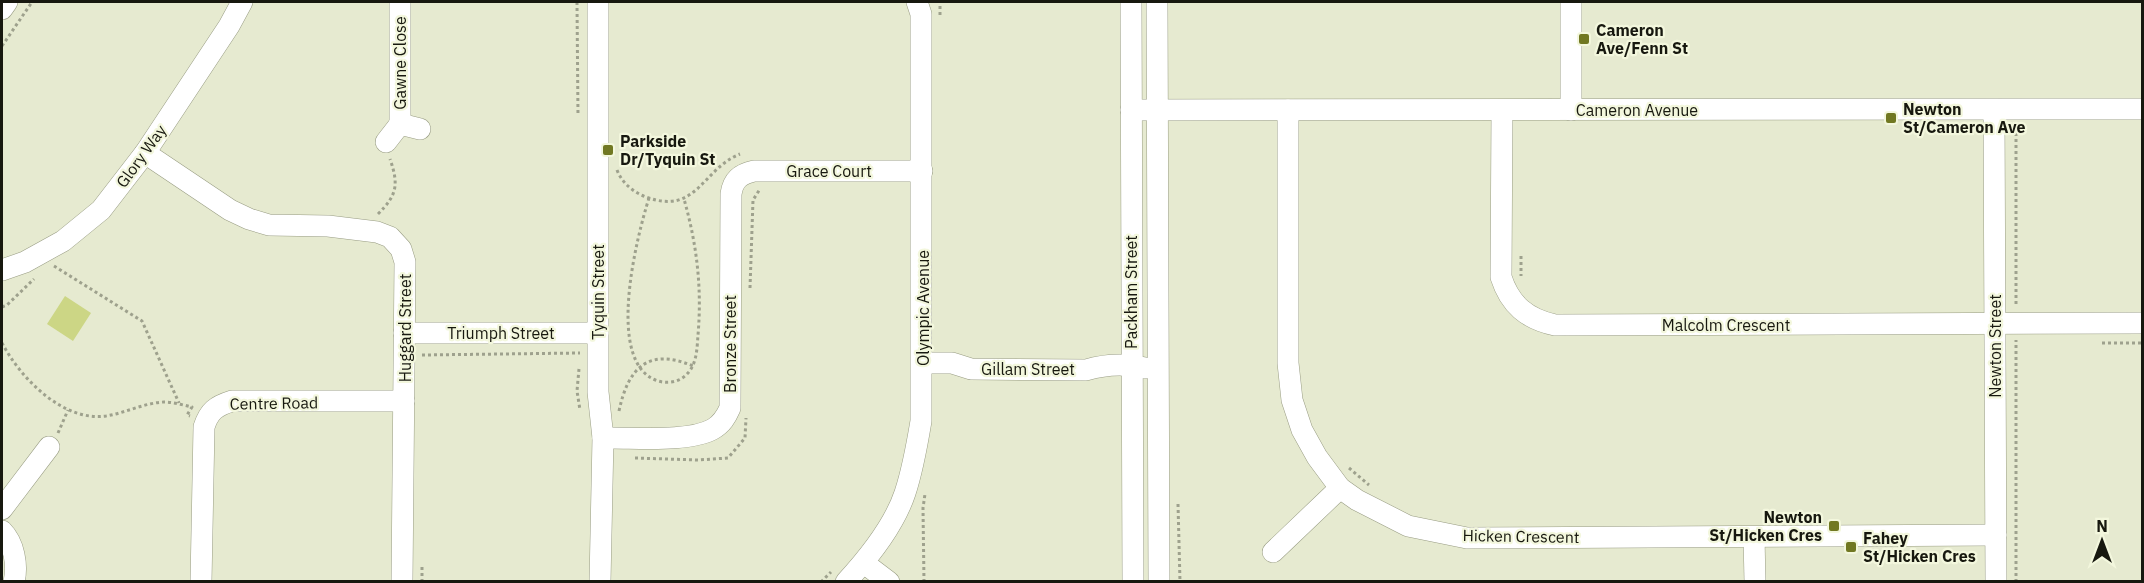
<svg xmlns="http://www.w3.org/2000/svg" width="2144" height="583" font-family="'IBM Plex Sans',sans-serif">
<style>
.green{fill:#ccd685}
.lines{fill:none;stroke-linecap:round;stroke-linejoin:round}
.minor-casing{stroke:#989c83;stroke-width:22}
.path{stroke:#9ea18d;stroke-width:3;stroke-dasharray:3 3;stroke-linecap:butt}
.minor{stroke:#fff;stroke-width:21}
.poi-dot{fill:#717822;stroke:#f3f7dd;stroke-width:2}
.labels{text-anchor:middle;dominant-baseline:central;stroke-width:4.5;stroke-linejoin:round;paint-order:stroke}
.poi-label{font-size:16px;font-weight:bold;fill:#17180f;stroke:#f3f7dd;text-anchor:start}
.street-label{font-size:16px;fill:#17180f;stroke:#f3f7dd}
</style>
<rect width="100%" height="100%" fill="#e6ead0"/>
<polygon class="green" points="65,296 91,313 73,341 47,324"/>
<g class="lines">
<defs>
<g id="minor">
<polyline points="598,2 598,392 603,438 600,582"/>
<polyline points="1131,2 1133,582"/>
<polyline points="1157,2 1159,582"/>
<polyline points="2,9 7,2"/>
<polyline points="1131,110 2142,109"/>
<polyline points="1288,110 1288,363 1292,400 1302,430 1317,457 1340,488 1357,500 1408,526 1467,538 1996,535"/>
<path d="M1502,110L1501,277C1510,305 1527,319 1555,325L2142,323"/>
<polyline points="1571,110 1571,2"/>
<polyline points="1994,110 1996,582"/>
<polyline points="400,124 400,2"/>
<polyline points="386,142 400,124 420,129"/>
<polyline points="145,153 230,210 249,219 269,225 328,226 377,232 390,237 401,249 405,262 402,582"/>
<polyline points="2,270 25,262 63,241 101,210 145,153 229,26 242,2"/>
<polyline points="404,333 598,333"/>
<path d="M922,363H952L971,369L1086,370C1106,364 1124,363 1145,368"/>
<path d="M603,438C632,437 688,443 713,429C722,424 726,417 730,408L731,194C733,180 740,174 754,171H922"/>
<polyline points="2,509 49,447"/>
<path d="M2,531C14,543 18,565 14,582"/>
<polyline points="1754,537 1755,582"/>
<polyline points="1273,552 1340,488"/>
<polyline points="864,563 889,582"/>
<path d="M201,582L204,427C209,411 216,406 232,401H404"/>
<path d="M846,582C869,557 894,526 905,493C913,469 917,445 921,421V14L917,2"/>
</g>
</defs>
<use href="#minor" class="minor-casing"/>
<g class="path">
<polyline points="577,2 578,116"/>
<polyline points="940,15 940,2"/>
<polyline points="2,46 32,2"/>
<polyline points="2016,127 2016,307"/>
<path d="M617,170C622,183 633,192 646,197C697,216 702,169 740,154"/>
<path d="M649,198C637,236 604,364 658,381C668,384 680,382 687,374C697,364 697,348 698,335C702,288 697,245 684,199"/>
<path d="M378,214C397,195 399,185 390,159"/>
<polyline points="1521,256 1521,276"/>
<polyline points="54,266 142,321 179,403"/>
<polyline points="750,288 753,200 760,189"/>
<polyline points="2,307 7,305 34,279"/>
<path d="M2,343C20,377 62,422 106,416C125,413 144,403 164,402C173,402 183,405 192,407L187,415L190,416"/>
<polyline points="2102,343 2142,343"/>
<polyline points="422,355 580,353"/>
<polyline points="579,369 577,391 580,410"/>
<path d="M619,411C628,368 648,347 693,366"/>
<polyline points="58,433 68,410"/>
<polyline points="635,458 698,460 728,458 745,438 746,418"/>
<polyline points="1349,468 1369,485"/>
<polyline points="1178,504 1180,582"/>
<polyline points="422,567 422,582"/>
<polyline points="821,582 831,572"/>
<polyline points="924,582 923,508 925,494"/>
<polyline points="2016,582 2016,340"/>
</g>
<use href="#minor" class="minor"/>
</g>
<g class="poi-dot">
<rect x="1578" y="33" width="12" height="12" rx="3"/>
<rect x="1885" y="112" width="12" height="12" rx="3"/>
<rect x="602" y="144" width="12" height="12" rx="3"/>
<rect x="1828" y="520" width="12" height="12" rx="3"/>
<rect x="1845" y="541" width="12" height="12" rx="3"/>
</g>
<g class="labels">
<g class="poi-label">
<text x="1596" y="30">Cameron<tspan x="1596" dy="18">Ave/Fenn St</tspan></text>
<text x="1903" y="109">Newton<tspan x="1903" dy="18">St/Cameron Ave</tspan></text>
<text x="620" y="141">Parkside<tspan x="620" dy="18">Dr/Tyquin St</tspan></text>
<text x="1822" y="517" text-anchor="end">Newton<tspan x="1822" dy="18">St/Hicken Cres</tspan></text>
<text x="1863" y="538">Fahey<tspan x="1863" dy="18">St/Hicken Cres</tspan></text>
</g>
<g class="street-label">
<text transform="translate(400 63) rotate(-90)">Gawne Close</text>
<text x="1637" y="110">Cameron Avenue</text>
<text transform="translate(141 156) rotate(-54)">Glory Way</text>
<text x="829" y="171">Grace Court</text>
<text transform="translate(598 292) rotate(-90)">Tyquin Street</text>
<text transform="translate(1131 292) rotate(-90)">Packham Street</text>
<text transform="translate(923 308) rotate(-90)">Olympic Avenue</text>
<text x="1726" y="325">Malcolm Crescent</text>
<text transform="translate(405 328) rotate(-90)">Huggard Street</text>
<text x="501" y="333">Triumph Street</text>
<text transform="translate(730 344) rotate(-90)">Bronze Street</text>
<text transform="translate(1995 346) rotate(-90)">Newton Street</text>
<text x="1028" y="369">Gillam Street</text>
<text transform="translate(274 403) rotate(-1)">Centre Road</text>
<text transform="translate(1521 536) rotate(1)">Hicken Crescent</text>
</g>
</g>
<rect width="2144" height="583" fill="none" stroke="#17180f" stroke-width="6"/>
<g transform="translate(2102 541)" stroke="#f3f7dd" stroke-width="4.5" paint-order="stroke">
<path d="M0-4.5L10 22L0 15L-10 22Z" fill="#17180f"/>
<text y="-9" font-size="16" font-weight="bold" text-anchor="middle" fill="#17180f">N</text>
</g>
</svg>
